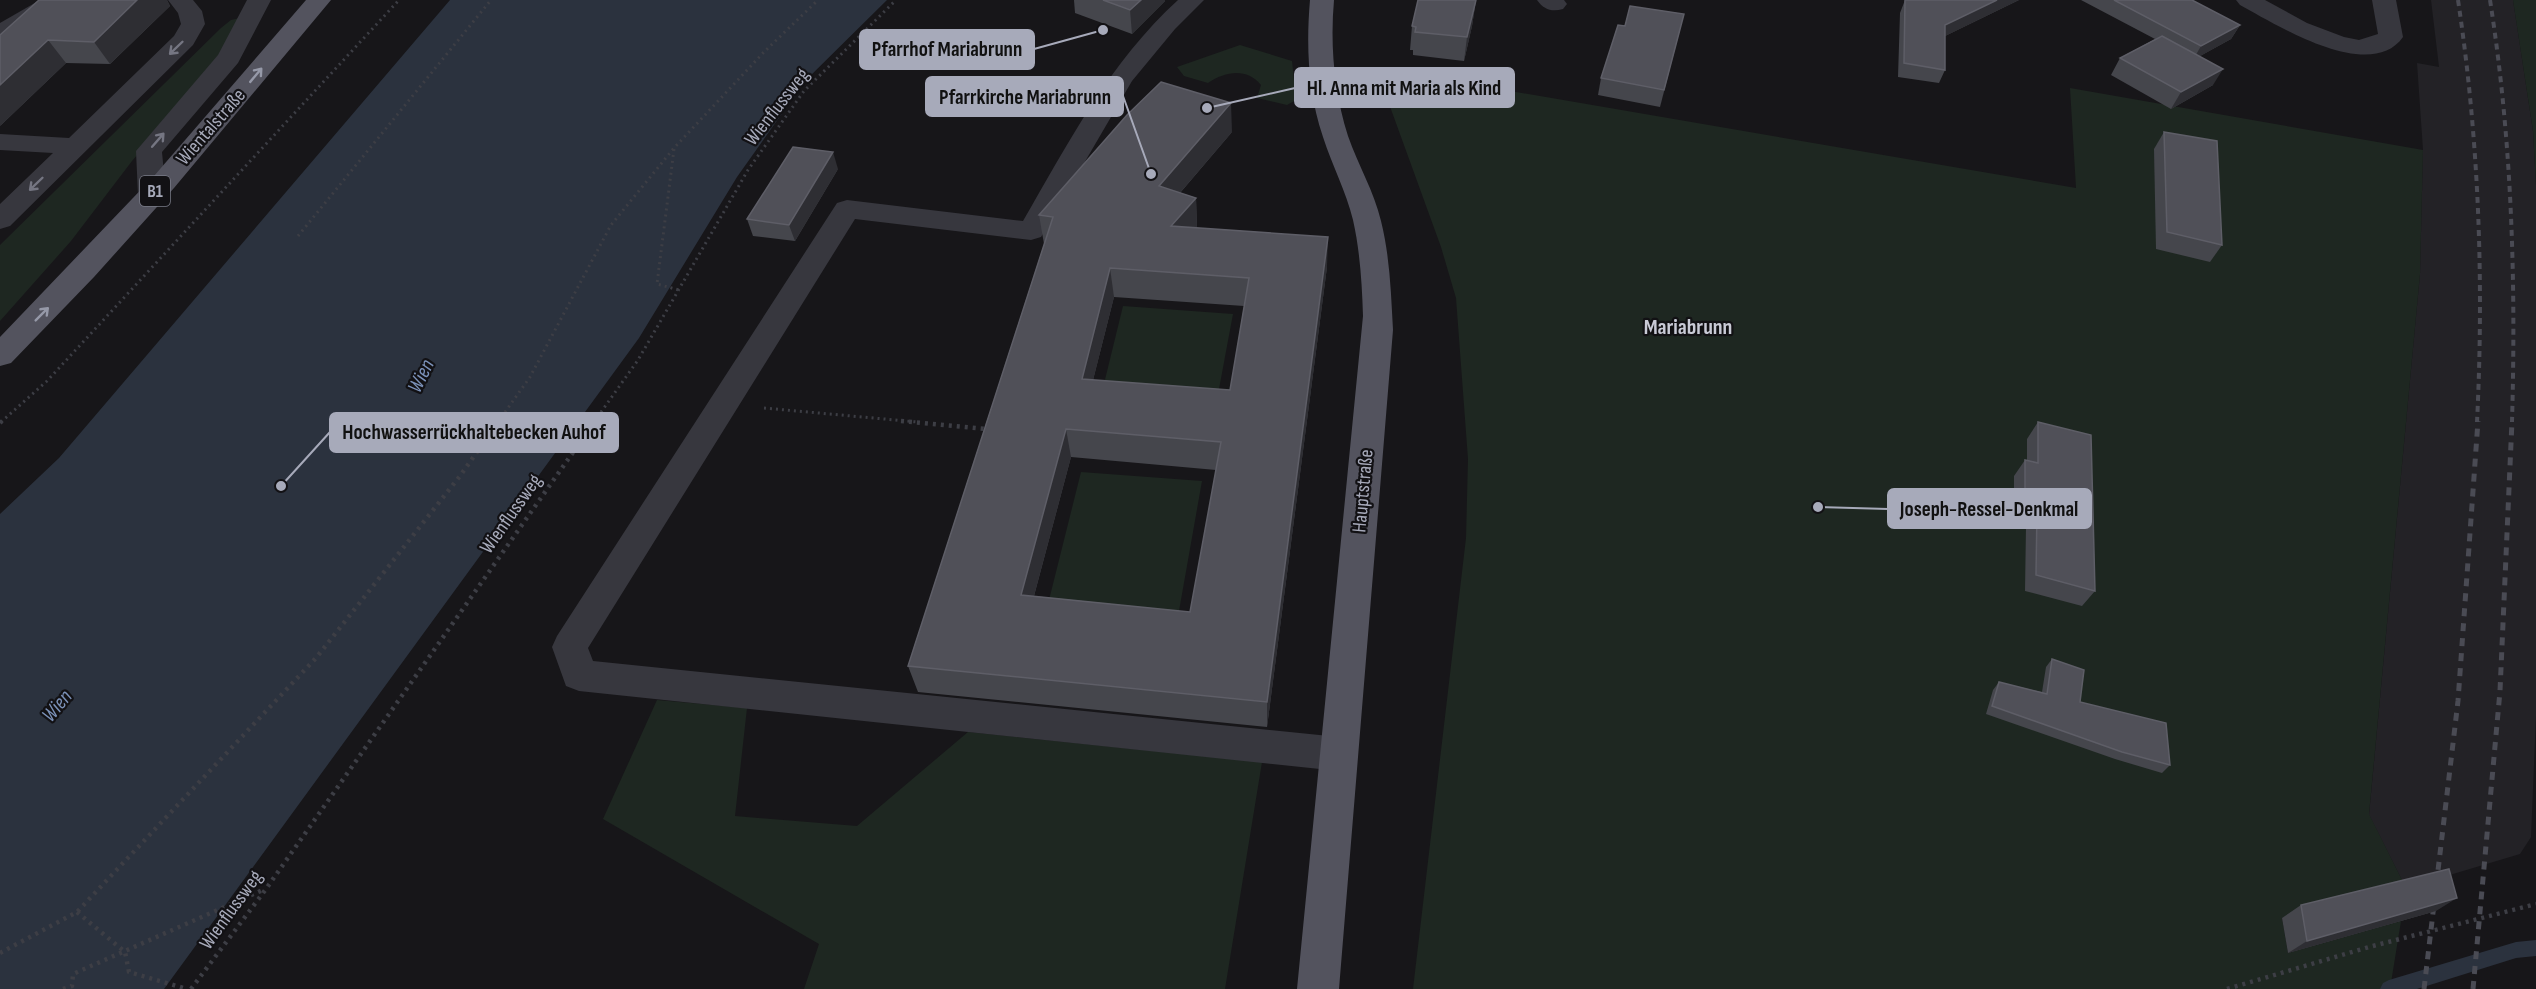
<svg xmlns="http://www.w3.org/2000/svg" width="2536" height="989" font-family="'Sofia Sans Condensed',sans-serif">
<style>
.built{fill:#232226}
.green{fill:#1e2721}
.water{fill:#2b323e}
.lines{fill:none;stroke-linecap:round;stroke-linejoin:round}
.stream{fill:#2b323e;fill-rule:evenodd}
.path-far1{stroke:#3d3e45;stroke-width:3;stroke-dasharray:2 4;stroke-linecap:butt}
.path{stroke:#3d3e45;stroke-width:4.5;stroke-dasharray:3 5;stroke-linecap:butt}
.minor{fill:#37373e;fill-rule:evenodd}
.major{fill:#53535e;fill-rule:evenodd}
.rail-far1{stroke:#4a4b54;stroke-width:4;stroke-dasharray:6 5;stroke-linecap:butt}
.rail{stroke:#4a4b54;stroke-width:5;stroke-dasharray:8 7;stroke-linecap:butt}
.wall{fill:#45464c;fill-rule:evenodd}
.shaded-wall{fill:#2e2e33}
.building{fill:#505058;stroke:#5e5e67;stroke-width:1.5;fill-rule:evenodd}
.oneway{stroke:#757682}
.oneway2{stroke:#9699a8}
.labels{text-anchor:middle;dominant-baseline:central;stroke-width:4.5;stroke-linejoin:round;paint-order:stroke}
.shield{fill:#121114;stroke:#7a7c88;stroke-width:1.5}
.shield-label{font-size:18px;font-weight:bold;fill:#a7aaba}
.street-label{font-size:20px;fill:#a7aaba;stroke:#121114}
.water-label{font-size:21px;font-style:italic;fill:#7b91b8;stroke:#121114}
.quarter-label{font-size:22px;font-weight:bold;fill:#c9cad6;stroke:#121114}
.leader{fill:none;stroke:#a7aaba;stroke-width:2}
.callout-dot{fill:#a7aaba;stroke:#121114;stroke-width:2}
.callout{fill:#a7aaba;stroke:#a7aaba;stroke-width:2}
.callout-label{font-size:21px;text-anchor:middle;font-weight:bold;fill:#111}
</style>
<rect width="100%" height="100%" fill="#171619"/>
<polygon class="built" points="2431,0 2513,0 2533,131 2536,185 2536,716 2531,837 2520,854 2406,888 2369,815 2420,274 2423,150 2417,63 2439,67"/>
<g class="green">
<polygon points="2513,0 2536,0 2536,185 2533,131"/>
<polygon points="240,18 221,56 132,161 71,241 0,321 0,245 221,28 231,20"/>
<path d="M1240,45L1292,61L1296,100L1287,105L1257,98L1261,85C1247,68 1226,71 1208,83L1184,76L1177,67Z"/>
<polygon points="1376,68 2076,188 2070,88 2423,150 2420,274 2369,814 2406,888 2282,918 2288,953 2401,921 2390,989 1413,989 1466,538 1468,459 1456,298 1441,247"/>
<polygon points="1123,306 1233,314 1216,405 1101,396"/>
<polygon points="1081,472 1202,481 1176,628 1045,616"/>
<polygon points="657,700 747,708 735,816 857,826 968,732 1262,762 1225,989 804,989 819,944 603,819"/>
</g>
<polygon class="water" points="450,0 887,0 805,81 737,177 639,338 164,989 0,989 0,514 59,458"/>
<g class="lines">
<polygon class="stream" points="2536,940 2536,956 2516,958 2417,989 2380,989 2383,983 2389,980 2516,942"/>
<g class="path-far1">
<polyline points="674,149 657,284 679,290"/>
<polyline points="298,236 491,0"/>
<polyline points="764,408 917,422"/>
<polyline points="1,422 47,381 399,0"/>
<polyline points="498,422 530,377 611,225 674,148 764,52 818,0"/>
<polyline points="594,422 638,360 748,170 804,91 896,0"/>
</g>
<g class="path">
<polyline points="901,421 987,429"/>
<polyline points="0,423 2,421"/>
<polyline points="77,912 125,952 129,972 187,989"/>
<polyline points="0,953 77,912 316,658 460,476 499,421"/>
<polyline points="63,989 72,986 73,974 265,889"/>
<polyline points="191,989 266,889 595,421"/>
<polyline points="2227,989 2369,947 2536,904"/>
</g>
<g class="minor">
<polygon points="40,0 69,0 65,5 9,38 0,40 0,23"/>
<polygon points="168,0 193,0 202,11 205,24 193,45 10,226 0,229 0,204 53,153 0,150 0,134 69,138 174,36 181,24 178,13"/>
<polygon points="247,0 271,0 238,63 162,152 166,195 162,201 152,204 142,201 138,195 136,151 218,55"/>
<path d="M1178,0H1204L1175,29L1132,81L1041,237L1031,240L855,219L588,648L593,661L1339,737L1352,742L1358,754L1352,766L1339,771L579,691L566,686L552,647L557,636L837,203L847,200L1023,221C1069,142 1110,62 1178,0Z"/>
<path d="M1537,0H1564L1567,4L1563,9C1552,12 1544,10 1537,0Z"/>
<path d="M2236,0H2265L2307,23L2344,37L2359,40L2378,34L2372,0H2396L2403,37C2370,84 2275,24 2240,5Z"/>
</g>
<g class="major">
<polygon points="306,0 331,0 174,188 94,277 11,363 0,366 0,337 154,176"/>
<path d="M1310,0H1334C1330,45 1334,92 1348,136C1358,165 1374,191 1381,221C1390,257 1391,294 1393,330L1339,989H1297L1363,316C1362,284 1360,251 1353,220C1346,191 1332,165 1323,137C1308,93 1306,46 1310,0Z"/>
</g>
<g class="rail-far1">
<path d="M2458,0C2479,140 2484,281 2477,422"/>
<path d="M2490,0C2512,140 2516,281 2512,422"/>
</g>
<g class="rail">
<polyline points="2424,989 2458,701 2478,421"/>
<polyline points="2473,989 2500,691 2512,421"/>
</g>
</g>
<g class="wall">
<polygon points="39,0 167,0 170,6 110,64 66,63 0,126"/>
<polygon points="1074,0 1165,0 1165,1 1132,34 1075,13"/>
<polygon points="1476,0 1472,26 1464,61 1413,55 1413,50 1410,50 1412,26"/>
<polygon points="1905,0 2019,0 1945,36 1945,70 1939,83 1898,77 1900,13"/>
<polygon points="2081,0 2192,0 2240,25 2231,39 2200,56 2213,85 2171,109 2111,75 2120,58 2155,39"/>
<polygon points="1684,14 1660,107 1598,95 1601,78 1625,26"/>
<path d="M1232,132L1180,193L1196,198L1197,228L1327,267L1267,727L918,692L908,666L1044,244L1039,215ZM1114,297L1244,306L1230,390L1093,380ZM1071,457L1216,470L1190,612L1034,596Z"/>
<polygon points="2164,132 2222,245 2210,262 2156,249 2154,149"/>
<polygon points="838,169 795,241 753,236 747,219"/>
<polygon points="2038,422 2095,591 2082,606 2025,591 2026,526 2014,523 2014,476 2025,460 2027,460 2027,439"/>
<polygon points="2052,659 2080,702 2170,765 2162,773 2115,759 1986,714 1993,690 1999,682 2042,692 2046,667"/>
<polygon points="2301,905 2436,911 2288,953 2282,918"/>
</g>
<g class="shaded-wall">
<polygon points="137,0 167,0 170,6 110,64 94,42"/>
<polygon points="1141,0 1165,0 1165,1 1132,34 1130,10"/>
<polygon points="1476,0 1472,26 1464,61 1467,37"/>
<polygon points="1997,0 2019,0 1939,39 1945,25"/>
<polygon points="2240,25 2231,39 2193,60 2201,46"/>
<polygon points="48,40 66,63 0,126 0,85"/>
<polygon points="2223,69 2213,85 2171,109 2181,92"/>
<polygon points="1231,103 1232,132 1161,215 1159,186"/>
<polygon points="833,152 838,169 795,241 789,225"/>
<polygon points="1196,198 1197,228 1171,226"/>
<polygon points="1328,237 1327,267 1267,727 1267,702"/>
<polygon points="1110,268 1114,297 1086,408 1082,379"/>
<polygon points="1066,429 1071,457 1027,622 1021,595"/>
<polygon points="2457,898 2436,911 2288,953 2307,941"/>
</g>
<g class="building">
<polygon points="39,0 137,0 94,42 48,40 0,85 0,35"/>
<polygon points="1103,0 1141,0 1130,10"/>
<polygon points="1418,0 1476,0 1467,37 1415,32 1416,27 1412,26"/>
<polygon points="1905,0 1997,0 1945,25 1945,70 1904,63"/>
<polygon points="2114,0 2192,0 2240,25 2201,46"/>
<polygon points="1630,6 1684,14 1664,90 1601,78 1618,25 1625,26"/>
<polygon points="2162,36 2223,69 2181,92 2120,58"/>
<path d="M1161,82L1231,103L1159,186L1196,198L1171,226L1328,237L1267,702L908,666L1053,217L1039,215L1127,115ZM1110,268L1249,278L1230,390L1082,379ZM1066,429L1221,442L1190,612L1021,595Z"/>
<polygon points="2164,132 2217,141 2222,245 2167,232"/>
<polygon points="793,147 833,152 789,225 747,219"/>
<polygon points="2038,422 2091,435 2095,591 2036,575 2037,510 2025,507 2025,460 2038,463"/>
<polygon points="2052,659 2084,670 2080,702 2166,723 2170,765 2122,752 1992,706 1999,682 2047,694"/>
<polygon points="2449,869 2457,898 2307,941 2301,905"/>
</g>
<defs><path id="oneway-shaft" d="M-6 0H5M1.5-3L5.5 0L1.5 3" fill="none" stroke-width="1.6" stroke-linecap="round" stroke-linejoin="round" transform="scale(1.5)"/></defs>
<g class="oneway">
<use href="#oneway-shaft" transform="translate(176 48) rotate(136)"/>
<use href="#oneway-shaft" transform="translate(158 140) rotate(-49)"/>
<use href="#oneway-shaft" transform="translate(36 184) rotate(136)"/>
</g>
<g class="oneway2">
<use href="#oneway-shaft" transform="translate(256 75) rotate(-50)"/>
<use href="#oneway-shaft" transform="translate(42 314) rotate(-45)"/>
</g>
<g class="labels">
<rect class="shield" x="140" y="176" width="30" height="30" rx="4.5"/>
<g class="shield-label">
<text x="155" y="191">B1</text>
</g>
<g class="street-label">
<text transform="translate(777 107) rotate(-52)">Wienflussweg</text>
<text transform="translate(211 127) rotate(-49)">Wientalstraße</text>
<text transform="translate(1363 491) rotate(-85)">Hauptstraße</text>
<text transform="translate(511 514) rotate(-55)">Wienflussweg</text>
<text transform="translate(231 910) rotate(-54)">Wienflussweg</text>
</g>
<g class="water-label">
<text transform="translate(421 376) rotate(-64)">Wien</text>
<text transform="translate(57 706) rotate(-50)">Wien</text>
</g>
<g class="quarter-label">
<text x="1688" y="327">Mariabrunn</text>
</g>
</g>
<path class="leader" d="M1103 30L1034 49M1207 108L1295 88M1151 174L1123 96M281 486L330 432M1818 507L1888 509"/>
<g class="callout-dot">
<circle cx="1103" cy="30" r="6"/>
<circle cx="1207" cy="108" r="6"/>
<circle cx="1151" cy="174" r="6"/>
<circle cx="281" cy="486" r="6"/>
<circle cx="1818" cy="507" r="6"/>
</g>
<g class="callout">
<rect x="860" y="30" width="174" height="39" rx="6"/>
<rect x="1295" y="68" width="219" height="39" rx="6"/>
<rect x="926" y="77" width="197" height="39" rx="6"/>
<rect x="330" y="413" width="288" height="39" rx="6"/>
<rect x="1888" y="489" width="203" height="39" rx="6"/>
</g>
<g class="callout-label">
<text x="947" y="56">Pfarrhof Mariabrunn</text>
<text x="1404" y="95">Hl. Anna mit Maria als Kind</text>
<text x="1025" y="104">Pfarrkirche Mariabrunn</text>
<text x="474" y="439">Hochwasserrückhaltebecken Auhof</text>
<text x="1989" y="516">Joseph-Ressel-Denkmal</text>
</g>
</svg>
